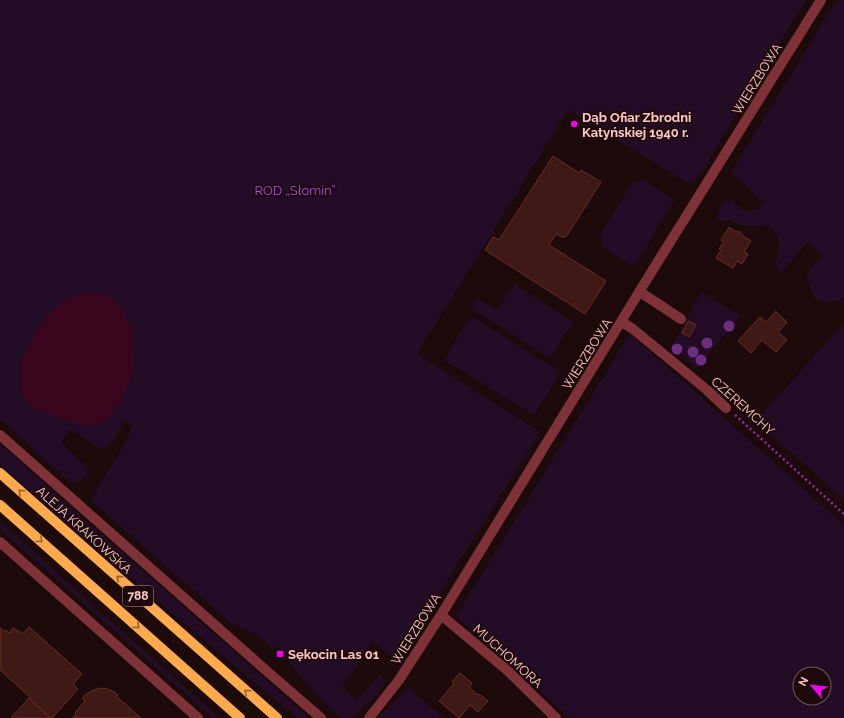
<svg xmlns="http://www.w3.org/2000/svg" width="844" height="718" font-family="Raleway,sans-serif">
<style>
.green{fill:#230d26;fill-rule:evenodd}
.water{fill:#39061e}
.building{fill:#3e1915;stroke:#6c2c25}
.lines{fill:none;stroke-linecap:round;stroke-linejoin:round}
.path{stroke:#9c25b3;stroke-width:2.5;stroke-dasharray:2 3;stroke-linecap:butt}
.minor{stroke:#7e3237;stroke-width:10}
.major{stroke:#ffaa4c;stroke-width:10}
.tree{fill:#6d2e82}
.oneway{stroke:#99622e}
.poi-dot{fill:#ef00f0;stroke:#1c0b0a;stroke-width:1.5}
.labels{text-anchor:middle;dominant-baseline:central;stroke-width:3.5;stroke-linejoin:round;paint-order:stroke}
.shield{fill:#1c0b0a;stroke:#bb8e8d;stroke-width:1}
.shield-label{font-size:12px;font-weight:bold;fill:#ffc6c5}
.street-label{font-size:13px;fill:#ffc6c5;stroke:#1c0b0a}
.poi-label{font-size:13px;font-weight:bold;fill:#ffc6c5;stroke:#1c0b0a;text-anchor:start}
.park-label{font-size:13px;fill:#af4be5;stroke:#1c0b0a}
</style>
<rect width="100%" height="100%" fill="#1c0b0a"/>
<g class="green">
<path d="M0,0H806L694,184L686,182L568,110L417,354L540,432L397,661L372,641L342,688L356,700L381,674L385,682L379,692L353,718H341L319,697L288,661L291,657L278,646L274,650L259,636L235,625L226,619L93,502L92,497L126,442L132,425L125,421C118,432 112,451 96,447L71,429L61,442L88,468C88,478 79,484 70,482L0,419Z"/>
<path d="M837,0H844V298L832,302H823L815,298L808,282L807,274L811,267L823,256L808,242L781,273L775,265C777,258 780,248 779,241C779,239 777,236 777,235C770,221 761,227 749,226C742,226 735,223 729,219L722,222L717,218L721,205L726,199L733,201L744,211L754,210L765,203L731,172Z"/>
<path d="M640,180L645,181L674,200L634,267L603,247C600,241 600,238 602,232L629,187L634,182Z"/>
<polygon points="514,284 573,322 550,358 471,308 477,298 497,310"/>
<polygon points="701,292 741,316 696,368 672,347"/>
<polygon points="471,316 561,372 534,415 444,360"/>
<polygon points="844,323 844,500 756,421"/>
<path d="M630,334L844,525V718H570L456,616ZM800,674H824V698H800Z"/>
<polygon points="0,444 309,718 297,718 76,532 0,464"/>
<polygon points="0,521 97,609 220,718 213,718 0,529"/>
<polygon points="409,688 444,718 378,718 395,701"/>
</g>
<polygon class="water" points="91,293 109,296 123,310 132,332 134,365 129,382 123,398 109,417 94,427 81,425 32,408 23,396 21,376 22,360 38,328 49,313 69,297"/>
<g class="building">
<polygon points="553,156 579,173 581,170 601,182 568,234 565,237 562,237 556,234 549,245 606,281 585,314 485,250 493,237 499,240"/>
<polygon points="729,227 736,232 738,231 742,234 743,236 751,241 744,252 747,254 747,253 748,254 742,264 737,261 733,268 716,258 721,250 719,249 724,242 721,240"/>
<polygon points="776,311 776,312 787,322 778,332 787,340 776,352 762,340 751,353 738,341 760,317 766,322"/>
<polygon points="688,321 696,325 689,337 682,333"/>
<polygon points="29,627 82,674 73,684 78,689 52,718 50,718 29,698 30,697 0,670 0,628 4,631 6,630 9,633 13,628 23,634"/>
<polygon points="460,673 472,683 469,687 478,695 479,694 488,701 478,712 470,705 459,718 439,701 454,684 452,682"/>
<polygon points="100,688 108,689 114,692 118,695 116,696 141,718 73,718 76,714 75,713 85,701 82,698 84,696 91,691"/>
<polygon points="29,698 48,716 50,718 11,718"/>
</g>
<g class="lines">
<polyline class="path" points="735,415 844,514"/>
<g class="minor">
<polyline points="640,292 681,319"/>
<polyline points="622,322 633,329 707,390 726,408"/>
<polyline points="0,435 269,673 321,718"/>
<polyline points="0,542 198,718"/>
<polyline points="441,615 508,671 556,718"/>
<polyline points="369,718 399,680 441,615 644,284 821,0"/>
</g>
<g class="major">
<polyline points="0,473 277,718"/>
<polyline points="0,505 240,718"/>
</g>
</g>
<g class="tree">
<circle cx="729" cy="326" r="5.5"/>
<circle cx="707" cy="343" r="5.5"/>
<circle cx="677" cy="349" r="5.5"/>
<circle cx="693" cy="352" r="5.5"/>
<circle cx="701" cy="360" r="5.5"/>
</g>
<defs><path id="oneway-chevron" d="M-2-3.5L2.5 0L-2 3.5" fill="none" stroke-width="1.6" stroke-linecap="round" stroke-linejoin="round"/></defs>
<g class="oneway">
<use href="#oneway-chevron" transform="translate(21 492) rotate(-138)"/>
<use href="#oneway-chevron" transform="translate(40 540) rotate(42)"/>
<use href="#oneway-chevron" transform="translate(119 578) rotate(-138)"/>
<use href="#oneway-chevron" transform="translate(137 626) rotate(42)"/>
<use href="#oneway-chevron" transform="translate(247 692) rotate(-138)"/>
</g>
<g class="poi-dot">
<circle cx="574" cy="124" r="4"/>
<rect x="276" y="650" width="8" height="8" rx="2"/>
</g>
<g class="labels">
<rect class="shield" x="123" y="586" width="30" height="20" rx="3"/>
<g class="shield-label">
<text x="138" y="596">788</text>
</g>
<g class="street-label">
<text transform="translate(757 79) rotate(-58)">WIERZBOWA</text>
<text transform="translate(587 354) rotate(-58)">WIERZBOWA</text>
<text transform="translate(743 406) rotate(42)">CZEREMCHY</text>
<text transform="translate(84 530) rotate(42)">ALEJA KRAKOWSKA</text>
<text transform="translate(416 629) rotate(-58)">WIERZBOWA</text>
<text transform="translate(508 656) rotate(42)">MUCHOMORA</text>
</g>
<g class="poi-label">
<text x="582" y="117">Dąb Ofiar Zbrodni<tspan x="582" dy="15">Katyńskiej 1940 r.</tspan></text>
<text x="288" y="654">Sękocin Las 01</text>
</g>
<g class="park-label">
<text x="295" y="190">ROD „Słomin”</text>
</g>
</g>
<g transform="translate(812 686) rotate(298)"><circle r="19" fill="#1c0b0a" stroke="#775655"/>
<path d="M0-3L7 15L0 10L-7 15Z" fill="#ef00f0"/>
<text y="-6" font-size="11" font-weight="bold" text-anchor="middle" fill="#ffc6c5">N</text>
</g>
</svg>
